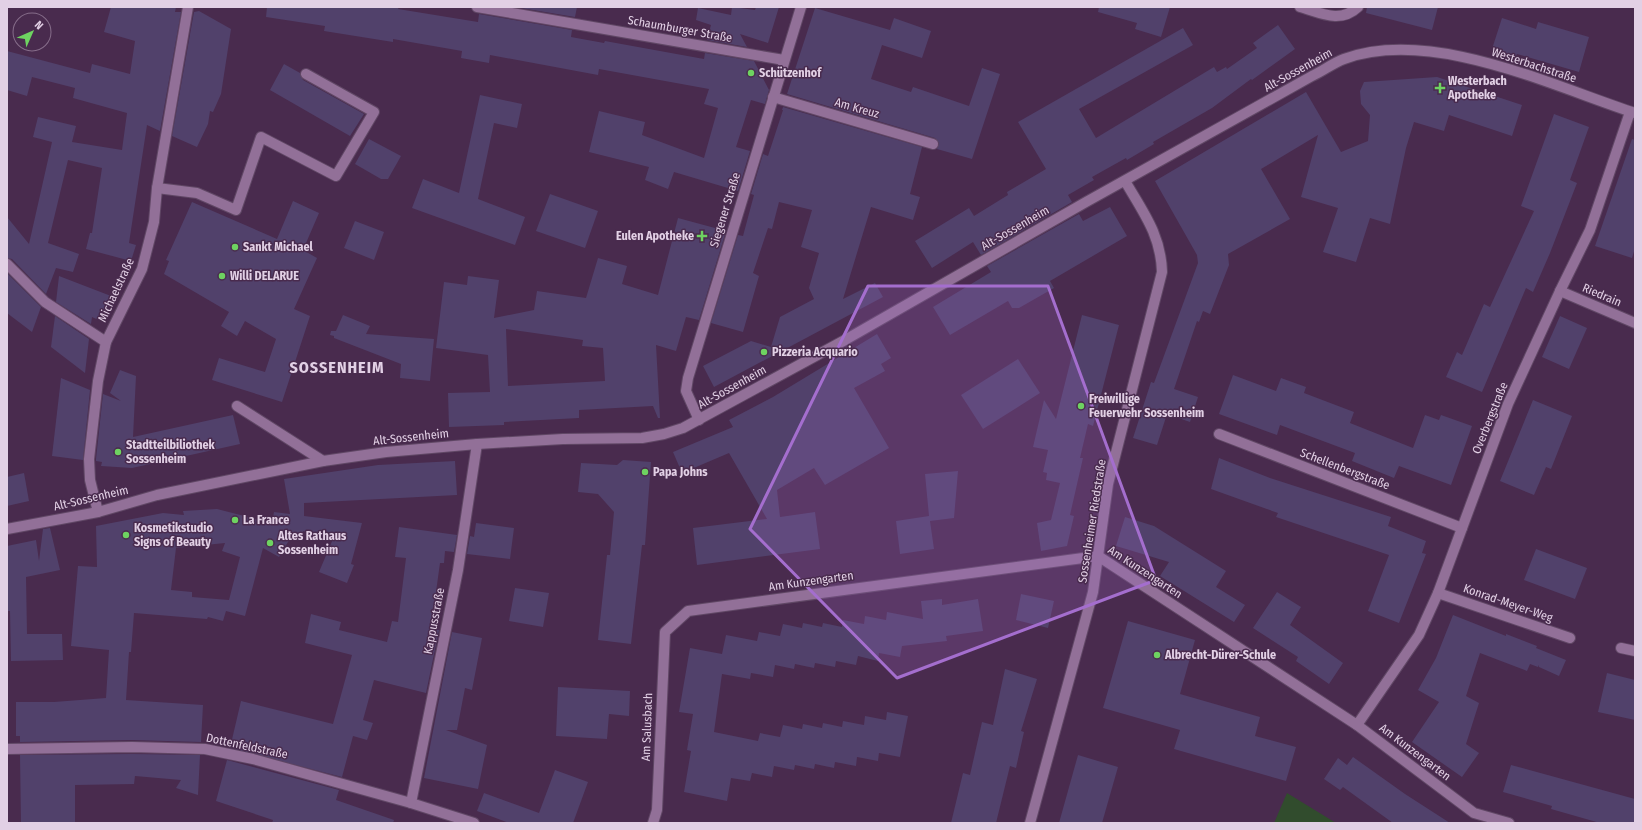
<svg xmlns="http://www.w3.org/2000/svg" width="1642" height="830" font-family="'Fira Sans Condensed',sans-serif">
<style>
.green{fill:#314c2d}
.building{fill:#51416b;fill-rule:evenodd}
.lines{fill:none;stroke-linecap:round;stroke-linejoin:round}
.pedestrian-casing{stroke:#604765;stroke-width:12}
.minor-casing{stroke:#604765;stroke-width:12}
.secondary-casing{stroke:#604765;stroke-width:12}
.pedestrian{stroke:#927098;stroke-width:10}
.minor{stroke:#927098;stroke-width:10}
.secondary{stroke:#927098;stroke-width:10}
.marked{fill:#a46ece;fill-opacity:0.2;stroke:#a46ece;stroke-width:3;stroke-linejoin:round}
.poi-dot{fill:#6ed361;stroke:#492b4e;stroke-width:1.5}
.labels{text-anchor:middle;dominant-baseline:central;stroke-width:3;stroke-linejoin:round;paint-order:stroke}
.street-label{font-size:12px;fill:#e2d0e5;stroke:#492b4e}
.poi-label{font-size:12px;font-weight:bold;fill:#e2d0e5;stroke:#492b4e;text-anchor:start}
.district-label{font-size:16px;font-weight:bold;letter-spacing:1px;fill:#e2d0e5;stroke:#492b4e}
</style>
<rect width="100%" height="100%" fill="#492b4e"/>
<polygon class="green" points="1287,793 1336,823 1274,823"/>
<g class="building">
<polygon points="111,7 176,7 175,12 181,12 160,131 147,125 129,243 136,245 131,261 86,249 90,233 92,233 102,168 68,160 48,243 79,254 73,272 56,268 46,294 12,259 7,258 7,217 29,244 52,142 33,137 38,117 76,126 72,142 122,150 127,113 73,98 75,88 32,77 27,96 7,90 7,51 90,73 92,64 130,74 135,41 104,32"/>
<polygon points="267,7 399,7 398,9 478,22 479,14 572,30 571,37 604,43 605,41 704,59 705,53 754,61 769,90 765,104 751,100 736,147 750,151 738,191 674,172 668,189 645,180 649,167 589,152 599,111 645,122 642,135 704,158 718,108 704,104 709,89 599,69 598,75 490,55 489,63 461,58 462,51 393,39 393,42 324,31 325,26 266,17"/>
<polygon points="515,7 577,7 575,17"/>
<polygon points="732,7 755,10 756,7 779,7 768,43 740,34 747,47 707,40 711,25 696,20 698,8 731,15"/>
<polygon points="1099,7 1170,7 1161,37 1135,29 1137,23 1098,12"/>
<polygon points="1367,7 1438,7 1432,30 1366,13"/>
<polygon points="815,8 890,30 894,18 931,31 922,58 882,45 871,79 911,92 913,87 969,106 982,68 1000,74 972,159 937,149 939,143 935,138 787,94"/>
<polygon points="199,11 231,29 221,94 213,112 210,111 208,124 197,147 172,136 194,12"/>
<polygon points="1502,18 1536,29 1538,22 1589,37 1579,72 1517,54 1516,56 1492,49"/>
<polygon points="1278,25 1295,49 1252,80 1251,79 1212,108 1153,142 1154,144 1127,160 1126,158 1092,177 1094,180 1068,195 1072,202 981,255 973,242 932,268 915,241 969,208 974,216 1008,195 1007,192 1046,169 1018,122 1183,28 1193,45 1079,109 1096,138 1214,67 1217,72 1226,67 1227,69 1257,48 1253,43"/>
<polygon points="284,64 300,73 303,80 364,114 350,136 270,90"/>
<polygon points="1437,77 1522,105 1512,136 1449,115 1444,131 1414,122 1406,148 1390,224 1370,218 1356,262 1323,252 1338,208 1301,197 1318,135 1261,169 1290,219 1228,254 1229,265 1210,314 1203,311 1199,322 1197,321 1174,389 1198,397 1190,422 1167,414 1157,445 1133,438 1151,382 1154,383 1198,263 1197,255 1155,181 1306,92 1341,152 1368,141 1370,115 1361,104 1360,91 1364,82"/>
<polygon points="480,95 522,104 517,128 494,123 478,199 525,217 515,245 412,208 423,179 459,193"/>
<polygon points="783,107 922,147 910,194 920,197 913,220 871,207 843,299 875,283 883,297 714,387 703,366 751,341 771,347 780,317 814,299 809,288 819,253 801,247 812,210 779,202 772,229 768,228 753,273 759,276 743,332 711,323 738,235 743,236 754,195 751,194 763,154 768,156 783,110 782,110"/>
<polygon points="1554,114 1589,127 1570,180 1577,183 1550,253 1533,292 1526,288 1482,392 1446,377 1457,352 1462,355 1484,304 1490,307 1534,211 1521,206"/>
<polygon points="369,139 401,156 388,179 381,179 355,164"/>
<polygon points="1632,139 1635,140 1635,248 1632,258 1595,246"/>
<polygon points="550,194 598,211 585,248 536,231"/>
<polygon points="293,201 319,213 303,250 317,258 294,309 310,316 282,402 212,380 219,358 265,372 276,339 245,321 237,336 221,326 229,312 164,274 169,261 166,260 192,202 277,239"/>
<polygon points="1110,207 1127,236 1050,281 1054,288 1019,308 1012,308 1008,301 950,335 933,307 991,272 987,266 1079,214 1083,221"/>
<path d="M678,218L726,231L699,320L686,317L676,351L656,345L660,418H658L653,406L579,410V418L504,422V425L449,427L448,393L490,392L488,355L436,348L444,282L467,285L468,276L499,280L494,318L534,310L537,291L586,298L598,258L627,266L622,284L658,295ZM506,329L583,340L582,346L603,348L605,381L508,386Z"/>
<polygon points="355,221 384,232 374,260 344,248"/>
<polygon points="7,273 41,307 32,332 7,313"/>
<polygon points="59,276 111,296 101,321 92,317 91,324 56,302"/>
<polygon points="343,315 370,326 366,334 434,339 430,381 400,378 401,364 334,338 334,336 330,335 331,331 336,331"/>
<polygon points="1082,315 1119,325 1093,426 1088,424 1080,458 1083,458 1070,515 1074,516 1067,546 1041,551 1037,523 1051,520 1060,483 1046,480 1047,473 1043,472 1048,450 1033,447 1044,400 1056,419"/>
<polygon points="55,316 89,339 85,373 51,347"/>
<polygon points="1560,316 1587,328 1569,369 1542,357"/>
<polygon points="877,334 891,358 881,364 885,371 854,388 889,448 825,485 814,468 777,490 780,517 815,512 820,549 697,565 693,528 767,519 729,453 682,473 673,452 733,427 729,420 773,397"/>
<polygon points="1018,359 1040,393 983,429 961,395"/>
<polygon points="120,370 136,376 133,437 233,415 240,444 132,468 101,466 102,462 96,461 96,459 103,394 121,401 110,393"/>
<polygon points="1233,375 1276,391 1281,378 1306,387 1304,393 1354,412 1350,423 1413,448 1425,415 1439,420 1441,415 1472,426 1451,485 1399,466 1394,478 1352,461 1355,453 1280,425 1277,435 1219,414"/>
<polygon points="61,378 90,390 83,460 52,456"/>
<polygon points="1533,400 1572,416 1551,469 1546,467 1534,495 1500,481"/>
<polygon points="1219,458 1270,478 1391,517 1388,526 1426,541 1422,553 1426,554 1399,623 1368,611 1389,555 1276,517 1278,513 1211,489"/>
<polygon points="623,460 651,462 645,545 642,545 631,644 598,640 607,555 610,555 614,512 598,494 578,492 581,463 617,465"/>
<path d="M455,461L457,495L304,503V516L362,523L351,564L354,565L347,583L319,572L333,539L303,531V541H295L294,532L279,557L263,548L245,616L226,611L223,621L208,617L207,619L134,613L131,652H129L126,700L203,705L201,742L132,740L20,742V736H16V702H54L106,698L109,650L71,646L78,566L97,567L96,526L163,513L184,515L183,511L217,509L268,522L271,517L273,518L274,512L290,514L284,479L378,465ZM225,543L222,551L240,557L229,600L192,597V592L171,590L176,548Z"/>
<polygon points="958,471 954,518 930,521 934,549 900,554 896,521 929,516 925,474"/>
<polygon points="24,473 29,501 7,506 7,477"/>
<polygon points="1125,517 1154,526 1226,571 1216,587 1245,605 1234,622 1160,576 1169,562 1116,546"/>
<polygon points="476,523 514,528 510,559 467,554 470,536 474,537"/>
<polygon points="399,527 457,535 454,552 445,551 444,563 440,563 431,628 439,630 426,693 374,680 363,720 373,723 367,740 353,736 342,777 230,748 241,701 333,724 352,655 305,643 311,614 341,622 339,630 387,642 392,621 398,622 406,558 395,557"/>
<polygon points="50,528 60,570 26,577 27,634 62,634 63,660 11,661 10,611 7,611 7,546 36,540 39,561 43,529"/>
<polygon points="1536,549 1587,568 1575,599 1524,580"/>
<polygon points="515,588 549,593 543,627 509,621"/>
<polygon points="1277,592 1301,607 1290,625 1343,663 1329,684 1296,661 1298,657 1253,628"/>
<polygon points="1021,594 1054,601 1048,628 1016,620"/>
<polygon points="942,599 942,605 978,599 983,631 946,636 947,641 902,646 900,657 879,653 878,661 858,656 856,665 836,661 835,667 815,663 814,668 795,664 794,669 775,665 773,677 751,673 750,679 722,674 714,732 758,741 760,733 780,737 783,725 802,729 803,724 822,728 823,723 842,727 843,721 864,725 865,716 886,720 887,712 908,716 900,757 879,753 878,761 857,757 856,766 835,762 834,768 815,764 814,769 795,765 794,770 774,766 772,777 752,773 750,781 731,778 727,801 684,792 691,751 687,750 693,714 679,712 690,648 722,654 726,635 757,641 759,632 780,636 783,624 802,628 803,623 822,627 823,623 842,627 843,620 864,624 865,616 886,620 887,612 923,619 921,601"/>
<polygon points="1453,615 1506,636 1506,634 1537,646 1536,648 1566,660 1559,676 1539,667 1539,665 1538,667 1530,664 1527,671 1480,653 1466,696 1479,703 1466,744 1479,753 1462,777 1412,742 1439,702 1418,690 1436,658"/>
<polygon points="1128,621 1195,640 1180,694 1260,717 1255,736 1296,747 1286,781 1174,749 1180,730 1103,708"/>
<polygon points="452,632 482,638 472,690 465,688 457,730 446,730 487,745 478,789 424,778"/>
<polygon points="1005,669 1037,679 1021,731 1024,732 1016,768 1010,766 996,823 951,823 963,773 970,775 982,722 993,725"/>
<polygon points="1607,673 1635,680 1635,720 1598,712"/>
<polygon points="558,687 630,691 629,716 609,714 607,739 556,736"/>
<polygon points="132,754 200,755 198,795 176,788 181,780 135,776 134,784 75,785 75,823 21,823 20,755"/>
<polygon points="1078,755 1118,767 1102,823 1059,823"/>
<polygon points="1353,757 1405,794 1450,823 1393,823 1343,787 1340,790 1324,779 1338,758 1347,765"/>
<polygon points="227,760 339,790 336,800 394,820 393,823 272,823 273,820 216,801"/>
<polygon points="1511,765 1635,799 1635,823 1600,823 1551,809 1552,806 1503,792"/>
<polygon points="555,770 588,782 573,823 509,823 477,811 484,793 539,813"/>
</g>
<g class="lines">
<defs>
<polyline id="pedestrian" points="237,406 323,461"/>
<g id="minor">
<polyline points="477,7 784,60"/>
<path d="M1300,7C1321,13 1340,24 1358,7"/>
<polyline points="773,97 933,144"/>
<polyline points="157,188 197,193 236,210 261,137 336,176 374,112 306,74"/>
<polyline points="7,264 45,302 106,342"/>
<polyline points="1560,291 1635,323"/>
<polyline points="1219,434 1462,528"/>
<polyline points="98,512 90,480 89,459 98,381 106,342 142,269 154,222 157,188 188,7"/>
<polyline points="1438,593 1570,638"/>
<polyline points="1621,648 1635,651"/>
<polyline points="1357,725 1419,635 1438,593 1508,404 1560,291 1590,230 1630,112"/>
<polyline points="7,749 132,747 205,749 253,759 411,803 474,823"/>
<polyline points="411,803 458,570 477,444"/>
<polyline points="653,823 657,810 665,632 688,611 1098,556 1357,725 1474,813 1509,823"/>
<path d="M1030,823L1093,592L1108,484L1162,272C1161,235 1143,212 1125,181"/>
</g>
<g id="secondary">
<polyline points="699,420 686,391 688,378 801,7"/>
<path d="M7,529L98,512L157,495L323,461L386,452L477,444L563,439L642,438L664,434L683,428L845,340L1086,202L1312,76C1323,71 1333,63 1344,59C1431,27 1552,86 1635,113"/>
</g>
</defs>
<use href="#pedestrian" class="pedestrian-casing"/>
<use href="#minor" class="minor-casing"/>
<use href="#secondary" class="secondary-casing"/>
<use href="#pedestrian" class="pedestrian"/>
<use href="#minor" class="minor"/>
<use href="#secondary" class="secondary"/>
</g>
<path class="marked" d="M868,286H1048L1156,580L897,678L750,529Z"/>
<g class="poi-dot">
<circle cx="751" cy="73" r="4"/>
<path d="M1438 82h4v4h4v4h-4v4h-4v-4h-4v-4h4z"/>
<path d="M700 230h4v4h4v4h-4v4h-4v-4h-4v-4h4z"/>
<circle cx="235" cy="247" r="4"/>
<circle cx="222" cy="276" r="4"/>
<circle cx="764" cy="352" r="4"/>
<circle cx="1081" cy="406" r="4"/>
<circle cx="118" cy="452" r="4"/>
<circle cx="645" cy="472" r="4"/>
<circle cx="235" cy="520" r="4"/>
<circle cx="126" cy="535" r="4"/>
<circle cx="270" cy="543" r="4"/>
<circle cx="1157" cy="655" r="4"/>
</g>
<g class="labels">
<g class="street-label">
<text transform="translate(680 29) rotate(10)">Schaumburger Straße</text>
<text transform="translate(1534 65) rotate(18)">Westerbachstraße</text>
<text transform="translate(1298 70) rotate(-29)">Alt-Sossenheim</text>
<text transform="translate(857 108) rotate(16)">Am Kreuz</text>
<text transform="translate(725 210) rotate(-73)">Siegener Straße</text>
<text transform="translate(1015 228) rotate(-30)">Alt-Sossenheim</text>
<text transform="translate(116 290) rotate(-65)">Michaelstraße</text>
<text transform="translate(1602 295) rotate(23)">Riedrain</text>
<text transform="translate(732 387) rotate(-29)">Alt-Sossenheim</text>
<text transform="translate(1490 418) rotate(-68)">Overbergstraße</text>
<text transform="translate(411 437) rotate(-6)">Alt-Sossenheim</text>
<text transform="translate(1345 469) rotate(21)">Schellenbergstraße</text>
<text transform="translate(91 498) rotate(-13)">Alt-Sossenheim</text>
<text transform="translate(1092 521) rotate(-81)">Sossenheimer Riedstraße</text>
<text transform="translate(1145 572) rotate(33)">Am Kunzengarten</text>
<text transform="translate(811 581) rotate(-8)">Am Kunzengarten</text>
<text transform="translate(1508 603) rotate(19)">Konrad-Meyer-Weg</text>
<text transform="translate(434 621) rotate(-79)">Kappusstraße</text>
<text transform="translate(647 727) rotate(-88)">Am Salusbach</text>
<text transform="translate(247 746) rotate(12)">Dottenfeldstraße</text>
<text transform="translate(1415 752) rotate(37)">Am Kunzengarten</text>
</g>
<g class="poi-label">
<text x="759" y="73">Schützenhof</text>
<text x="1448" y="81">Westerbach<tspan x="1448" dy="14">Apotheke</tspan></text>
<text x="694" y="236" text-anchor="end">Eulen Apotheke</text>
<text x="243" y="247">Sankt Michael</text>
<text x="230" y="276">Willi DELARUE</text>
<text x="772" y="352">Pizzeria Acquario</text>
<text x="1089" y="399">Freiwillige<tspan x="1089" dy="14">Feuerwehr Sossenheim</tspan></text>
<text x="126" y="445">Stadtteilbiliothek<tspan x="126" dy="14">Sossenheim</tspan></text>
<text x="653" y="472">Papa Johns</text>
<text x="243" y="520">La France</text>
<text x="134" y="528">Kosmetikstudio<tspan x="134" dy="14">Signs of Beauty</tspan></text>
<text x="278" y="536">Altes Rathaus<tspan x="278" dy="14">Sossenheim</tspan></text>
<text x="1165" y="655">Albrecht-Dürer-Schule</text>
</g>
<g class="district-label">
<text x="337" y="367">SOSSENHEIM</text>
</g>
</g>
<rect width="1642" height="830" fill="none" stroke="#e2d0e5" stroke-width="16"/>
<g transform="translate(32 32) rotate(45)"><circle r="19" fill="#492b4e" stroke="#866d8a"/>
<path d="M0-3L7 15L0 10L-7 15Z" fill="#6ed361"/>
<text y="-6" font-size="11" font-weight="bold" text-anchor="middle" fill="#e2d0e5">N</text>
</g>
</svg>
